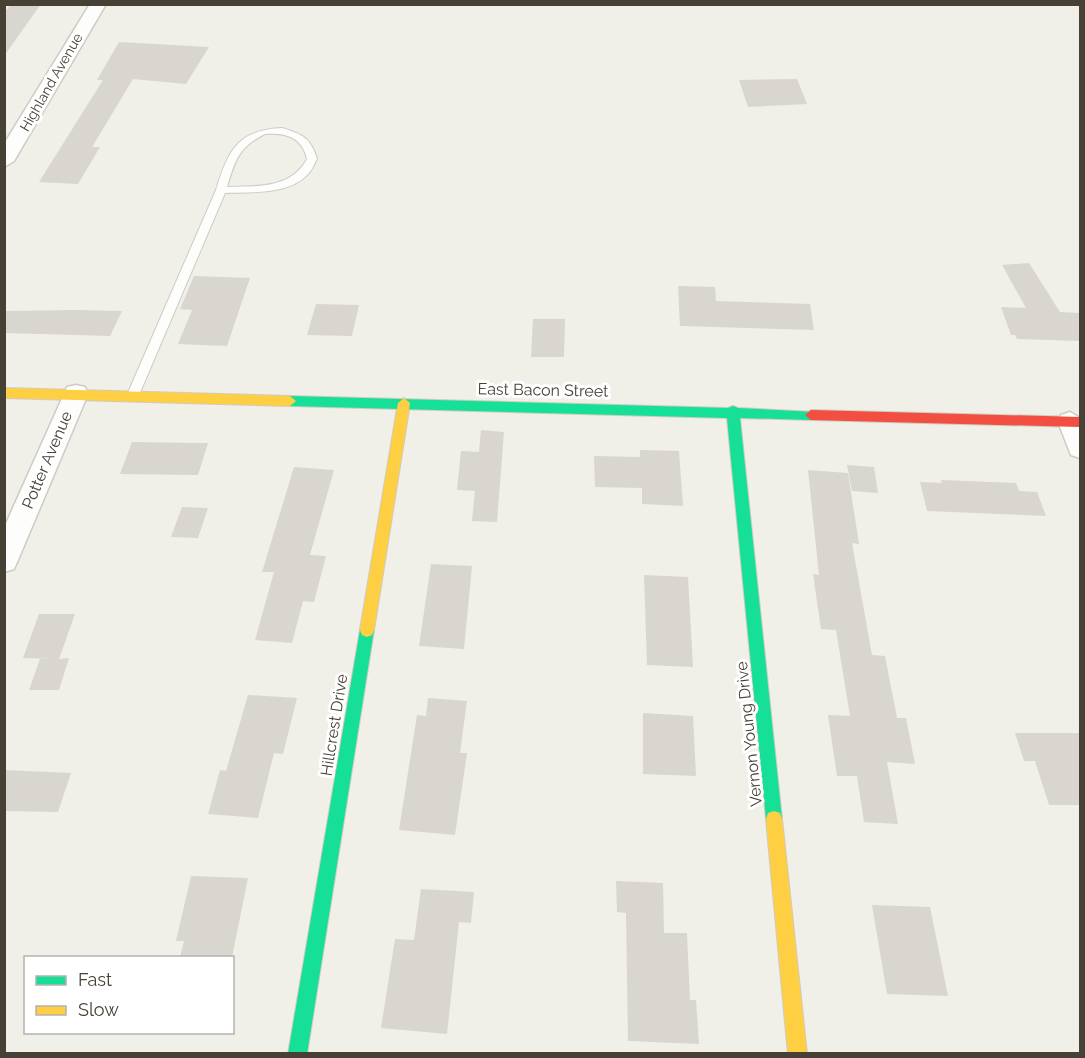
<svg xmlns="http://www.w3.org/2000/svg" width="1085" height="1058" font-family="Raleway,sans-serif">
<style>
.building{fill:#d8d6cf}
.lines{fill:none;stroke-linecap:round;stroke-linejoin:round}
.lane-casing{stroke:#cdcbc4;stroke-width:2}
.street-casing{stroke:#cdcbc4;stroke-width:3}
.fast-casing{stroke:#d0ccbe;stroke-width:2}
.slow-casing{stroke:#d0ccbe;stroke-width:2}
.jam-casing{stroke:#d0ccbe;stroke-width:2}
.lane{fill:#fdfdfc;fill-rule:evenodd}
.street{fill:#fdfdfc;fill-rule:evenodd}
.fast{fill:#16e098;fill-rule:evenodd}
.slow{fill:#ffcf43;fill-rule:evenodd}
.jam{fill:#f24e42;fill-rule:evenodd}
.labels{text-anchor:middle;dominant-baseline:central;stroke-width:6;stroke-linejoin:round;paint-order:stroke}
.far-street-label{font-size:14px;fill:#474034;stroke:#fff}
.street-label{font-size:16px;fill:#474034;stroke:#fff}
</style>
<rect width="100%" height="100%" fill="#f0efe8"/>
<g class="building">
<polygon points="11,4 41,4 4,56 4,13"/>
<polygon points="119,42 209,47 186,84 133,79 92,147 100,147 78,184 39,182 103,80 97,80"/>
<polygon points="797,79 807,104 748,107 739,80"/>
<polygon points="1029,263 1060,312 1080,313 1080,341 1017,339 1015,335 1011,335 1001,307 1026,308 1002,265"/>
<polygon points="194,276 250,278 227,346 178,344 192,310 180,309"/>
<polygon points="678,286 715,287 716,301 810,304 814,330 680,326"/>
<polygon points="316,304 359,305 352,336 307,335"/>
<polygon points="77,310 122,311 110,336 4,333 4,311"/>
<polygon points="533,319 565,319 564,357 531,357"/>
<polygon points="481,430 504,432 497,522 472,521 475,491 457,490 461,451 479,452"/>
<polygon points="132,442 195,443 208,443 198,475 120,474"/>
<polygon points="640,450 679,451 683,506 642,504 642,488 595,487 594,456 640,457"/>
<polygon points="847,465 874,467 878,493 852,491"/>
<polygon points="294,467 334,470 310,555 326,556 314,602 303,601 292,643 255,640 274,572 262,572"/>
<polygon points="808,470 848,473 859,544 852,543 872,655 885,656 897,718 906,718 915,764 887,762 898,824 864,822 857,776 837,776 828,715 850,716 836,630 821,629 813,574 819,575"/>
<polygon points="941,480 1016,483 1019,491 1037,492 1046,516 927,511 920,482 942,483"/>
<polygon points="182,507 208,508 198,538 171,537"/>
<polygon points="431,564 472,566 464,649 419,646"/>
<polygon points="644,575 688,577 693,667 647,665"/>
<polygon points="39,614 75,614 59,659 69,658 59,690 29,690 40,659 53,659 23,658"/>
<polygon points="248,695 297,698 283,754 274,753 258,818 208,814 220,770 226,771"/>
<polygon points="428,698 467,701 460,753 467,753 455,835 399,830 417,715 426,716"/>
<polygon points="643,713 693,716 696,776 643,774"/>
<polygon points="1015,733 1080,733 1080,805 1049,805 1035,761 1024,761"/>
<polygon points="4,770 71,773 58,812 4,811"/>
<polygon points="191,876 248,878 232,957 180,957 184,941 176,941"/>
<polygon points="616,881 663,883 664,933 687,933 690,1000 696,1000 699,1044 628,1041 626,913 617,912"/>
<polygon points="421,889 474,892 471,923 459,922 447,1034 381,1028 395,939 414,940"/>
<polygon points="872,905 930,907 948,996 887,994"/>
</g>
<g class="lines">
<defs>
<path id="lane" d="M282,128C302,134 311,138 317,159C314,164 312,171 307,175C288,195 250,192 225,193L139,395L133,400L129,398L127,395L216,190C228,151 237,130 282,128ZM265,134C286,133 302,137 307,159C291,189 257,186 227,187C235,160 239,147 265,134Z"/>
<g id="street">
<polygon points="90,4 106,4 14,161 4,167 4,144"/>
<polygon points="76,385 85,387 88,394 18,560 14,569 4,572 4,528 64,394 67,387"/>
<polygon points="1070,412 1080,418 1080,458 1071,455 1058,422 1061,415"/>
</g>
<g id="fast">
<polygon points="290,396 728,408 733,406 738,408 815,412 817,415 815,418 811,420 740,418 782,819 780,825 774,827 768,825 766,819 727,418 290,406 284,401"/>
<polygon points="367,623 372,625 374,630 307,1054 288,1054 360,630 362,625"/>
</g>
<g id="slow">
<polygon points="4,388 290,396 296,401 290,406 4,398"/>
<polygon points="404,398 410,403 374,630 372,635 367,637 362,635 360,630 398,403"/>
<polygon points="774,811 780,813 782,819 807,1054 788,1054 766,819 768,813"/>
</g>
<polygon id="jam" points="811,410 1080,417 1080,427 811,420 805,415"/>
</defs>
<use href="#lane" class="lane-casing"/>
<use href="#street" class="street-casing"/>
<use href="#fast" class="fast-casing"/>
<use href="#slow" class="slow-casing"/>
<use href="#jam" class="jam-casing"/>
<use href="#lane" class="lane"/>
<use href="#street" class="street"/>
<use href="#fast" class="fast"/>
<use href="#slow" class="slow"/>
<use href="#jam" class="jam"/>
</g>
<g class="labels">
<g class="far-street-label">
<text transform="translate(51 82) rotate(-60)">Highland Avenue</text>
</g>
<g class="street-label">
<text transform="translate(543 390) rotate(1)">East Bacon Street</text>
<text transform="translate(47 460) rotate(-67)">Potter Avenue</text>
<text transform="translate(334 725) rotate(-81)">Hillcrest Drive</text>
<text transform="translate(749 734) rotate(-96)">Vernon Young Drive</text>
</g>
</g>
<rect width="1085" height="1058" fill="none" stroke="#474034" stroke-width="12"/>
<rect x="24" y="956" width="210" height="78" fill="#ffffff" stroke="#b5b3ae" stroke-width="1.5"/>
<rect x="36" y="976" width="30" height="9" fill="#16e098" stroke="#b5b3ae" stroke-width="1.5"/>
<text x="78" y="986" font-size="18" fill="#474034">Fast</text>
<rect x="36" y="1006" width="30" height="9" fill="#ffcf43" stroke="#b5b3ae" stroke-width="1.5"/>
<text x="78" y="1016" font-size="18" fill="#474034">Slow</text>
</svg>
